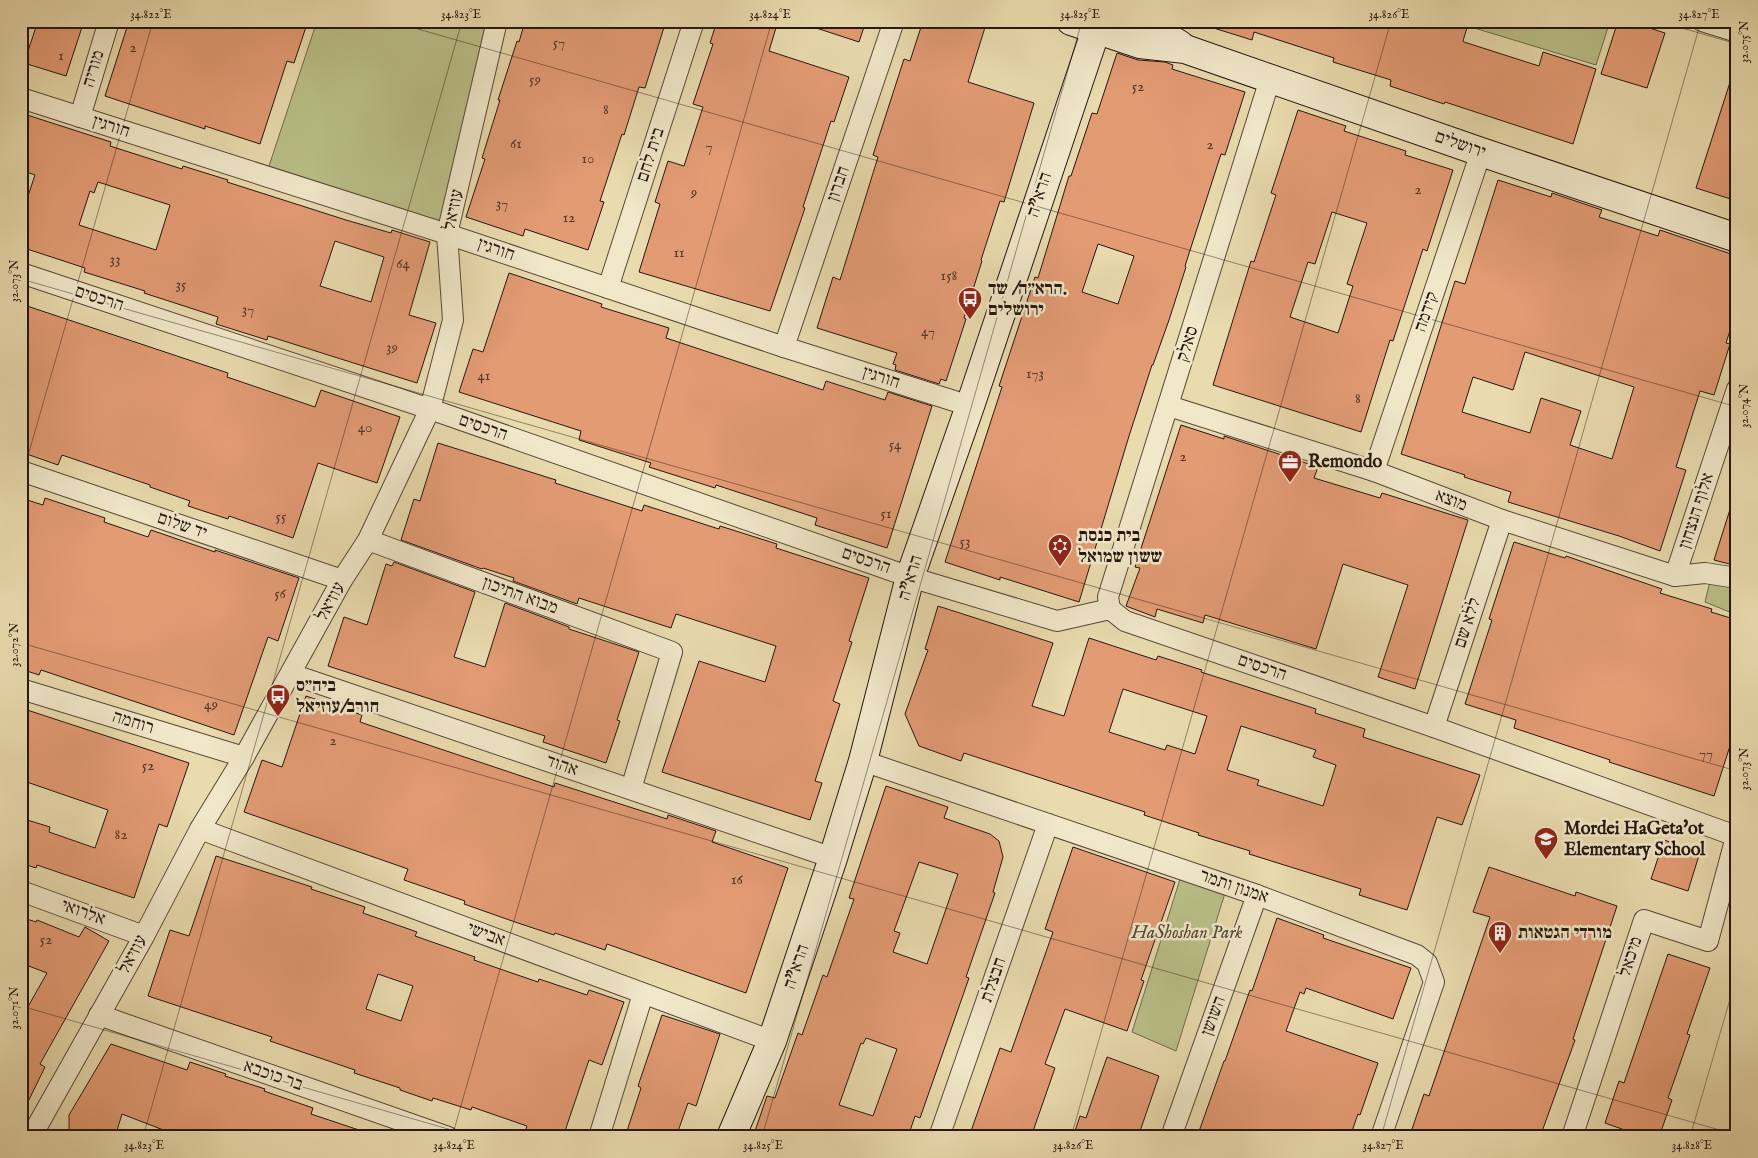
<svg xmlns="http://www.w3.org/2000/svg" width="1758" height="1158" font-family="'IM FELL English','Frank Ruhl Libre',serif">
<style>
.green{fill:#babf88;stroke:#706a4c}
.building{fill:#e39b74;stroke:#27160f;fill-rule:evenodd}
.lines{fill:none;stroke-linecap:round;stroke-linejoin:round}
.street-casing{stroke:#584737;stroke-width:22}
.secondary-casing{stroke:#27160f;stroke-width:30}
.street{stroke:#f1e8ca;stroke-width:20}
.secondary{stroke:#f1e8ca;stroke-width:28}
.ticks{fill:none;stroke:#27160f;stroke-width:1;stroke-opacity:0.45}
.labels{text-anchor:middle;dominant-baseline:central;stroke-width:5;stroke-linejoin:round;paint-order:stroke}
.number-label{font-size:15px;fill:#563728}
.street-label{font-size:18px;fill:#27160f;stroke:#f1e8ca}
.poi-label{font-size:18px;font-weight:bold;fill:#27160f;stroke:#f1e8ca;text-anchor:start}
.park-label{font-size:18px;font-style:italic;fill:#534933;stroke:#f1e8ca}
.neatline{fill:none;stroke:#27160f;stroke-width:2}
.ticks-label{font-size:12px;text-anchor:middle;fill:#27160f}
</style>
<rect width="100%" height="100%" fill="#e9dbae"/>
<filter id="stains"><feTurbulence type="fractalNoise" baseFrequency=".004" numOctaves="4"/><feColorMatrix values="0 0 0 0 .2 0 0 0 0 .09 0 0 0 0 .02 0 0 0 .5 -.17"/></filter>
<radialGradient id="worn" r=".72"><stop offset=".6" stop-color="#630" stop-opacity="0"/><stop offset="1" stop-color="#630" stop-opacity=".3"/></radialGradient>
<g class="green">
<polygon points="317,21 498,21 441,225 268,169"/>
<polygon points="1473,21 1610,21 1596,65 1471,27"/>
<polygon points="1714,564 1737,571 1737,615 1705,602"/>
<polygon points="1181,876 1225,893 1176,1051 1132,1032"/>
</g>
<g class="building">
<polygon points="38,21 84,21 66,76 24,63"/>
<polygon points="129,21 308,21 294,63 287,61 260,144 205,126 205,129 105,96"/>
<polygon points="525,21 666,21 645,88 639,87 624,135 622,134 600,201 604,202 588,250 525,229 523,236 466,217 485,159 482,158 500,100 498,100 517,41 519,42"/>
<polygon points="717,21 778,21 769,51 849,77 834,122 831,121 803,207 805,208 770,311 639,272 660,204 655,202 668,161 684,166 703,107 693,104 713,44 710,43"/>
<polygon points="807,21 866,21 859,42 807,25"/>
<polygon points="923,21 987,21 968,82 1034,103 1004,202 1000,201 981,260 982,261 964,318 966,319 946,381 941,379 939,384 895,370 896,365 893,364 897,353 817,328 833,277 840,280 878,157 873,155 904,59 910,61"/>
<polygon points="1205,21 1469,21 1463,41 1464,42 1539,66 1543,52 1596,69 1573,144 1445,102 1444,104 1390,86 1391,80 1333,62 1334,58 1254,32 1252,40 1204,25"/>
<polygon points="1618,21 1628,21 1665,33 1647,88 1601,74"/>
<path d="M1117,53L1138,60L1165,62L1173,65L1172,69L1245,92L1225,155L1221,154L1185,266L1186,267L1169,320L1153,365H1152L1129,436L1079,602L1000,577V580L945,562L1002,387L999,386L1035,277L1038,278L1069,176H1071L1092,113L1097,114ZM1098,244L1134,256L1118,304L1082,292Z"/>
<polygon points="1733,73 1737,74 1737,201 1696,188"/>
<path d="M1298,110L1346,126L1344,131L1406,151L1405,155L1453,170L1427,251L1423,249L1393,341L1390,340L1361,432L1213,385L1251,261L1254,262L1276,195L1271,193ZM1332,212L1367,223L1347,284L1353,286L1338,333L1290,317L1308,262L1315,264Z"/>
<path d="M21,113L111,142L110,146L182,169L183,166L228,180L227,182L346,220L391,233L392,230L430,242L409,315L436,323L417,383L268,336L267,340L216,324L218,317L144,293L145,291L84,272L85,268L21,247V217L35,175L21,170ZM98,182L170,205L156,250L79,225L90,191L94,193ZM335,241L384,257L371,302L320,286Z"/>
<path d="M1498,180L1551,197L1552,193L1602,210L1599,217L1658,236L1660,230L1737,256V309L1726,343L1730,344L1714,395L1700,391L1676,467L1686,470L1660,551L1619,536L1508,502L1511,492L1464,477L1465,475L1401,454L1455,281L1465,284ZM1525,352L1634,387L1612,459L1570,445L1581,411L1541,398L1530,433L1462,412L1473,377L1513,390Z"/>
<polygon points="509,273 602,304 601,307 669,328 666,338 823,390 826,381 885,400 888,392 932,406 887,548 815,525 817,518 716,485 715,488 649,467 651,463 579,440 581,431 459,392 473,349 483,352"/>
<polygon points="21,304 228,373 227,377 315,407 321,390 400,417 377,483 318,463 293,538 229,516 228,519 188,506 190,501 150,487 150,485 62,455 58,465 21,452"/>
<polygon points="1181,425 1224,439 1224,436 1318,467 1314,478 1380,498 1382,493 1468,520 1415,689 1378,677 1408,585 1343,564 1316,649 1205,615 1203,623 1157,609 1155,617 1126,606 1140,568 1135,567"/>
<polygon points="438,443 556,480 555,483 642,511 644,505 719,529 720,526 777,544 776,548 869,578 849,641 852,642 833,701 840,704 815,781 822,783 810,820 662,772 699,661 765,682 776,646 676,614 671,628 579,598 577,604 513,581 514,578 483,568 482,569 401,540 414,499 420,501"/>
<polygon points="21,498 43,505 45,498 105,518 104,522 148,537 151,530 215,552 215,550 299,578 278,641 268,637 234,735 41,670 39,675 21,669"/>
<polygon points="1733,500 1737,501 1737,566 1714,560"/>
<polygon points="1514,542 1565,558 1566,556 1662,589 1660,593 1712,609 1711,612 1737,620 1737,700 1732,715 1737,716 1737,724 1714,796 1609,762 1610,760 1514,728 1516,720 1465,704 1492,620 1489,619"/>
<polygon points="394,562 475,592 454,657 485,667 505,603 569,627 569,629 639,652 617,720 620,721 606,763 543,742 545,736 328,666 344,617 367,625 386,564 392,566"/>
<path d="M938,606L1053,643L1032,706L1064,716L1089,638L1156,660L1158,656L1202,670L1201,672L1316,709L1315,713L1365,729L1363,737L1480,775L1462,825L1437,817L1407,910L1359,895L1361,889L1249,854L1250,851L1198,835L1199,833L1144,815L1145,812L964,753L961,761L919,746L905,714L928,650L925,649ZM1123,689L1207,716L1195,754L1167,745L1165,750L1109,732ZM1241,726L1316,750L1313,757L1336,765L1323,806L1257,785L1259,780L1227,770Z"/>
<polygon points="306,696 362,715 360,722 554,787 555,783 667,819 668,815 716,831 712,842 788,868 746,993 607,944 605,950 555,933 554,935 515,922 464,904 465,901 404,880 408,869 244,812 262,760 282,767"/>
<polygon points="21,708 189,763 167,827 159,824 134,898 37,865 36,868 21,863 21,828 24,819 50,827 49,832 95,848 108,810 21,780"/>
<path d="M886,786L948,807L944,818L990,834L999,841L1003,857L993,892L995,893L966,977L969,978L920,1118L915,1116L908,1137H753L767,1096L775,1098L798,1033L802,1035L823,975L827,977L854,899L849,898ZM919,862L958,874L927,964L893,952L900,933L894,931ZM866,1038L897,1049L873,1116L839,1105L861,1043L863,1044Z"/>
<polygon points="1664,840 1700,852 1688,891 1651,879"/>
<polygon points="1073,847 1175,882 1141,980 1144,981 1127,1031 1065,1009 1045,1064 1055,1068 1031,1137 969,1137 1000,1048 1011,1052 1053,932 1045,929"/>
<path d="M216,856L312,887L311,889L365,907L363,913L417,932L415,936L475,957L474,960L538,982L539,979L587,995L589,990L624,1002L602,1065L589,1060L563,1137H539L525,1132L527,1126L472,1107L471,1110L433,1098L432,1101L400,1090V1088L354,1073L355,1070L270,1041L272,1037L148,996L170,930L189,936ZM378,974L413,986L401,1021L366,1009Z"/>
<polygon points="1489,867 1575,896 1576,892 1617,906 1573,1039 1575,1040 1540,1137 1427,1137 1411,1132 1424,1094 1429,1096 1490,917 1473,912"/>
<polygon points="21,917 36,922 37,920 79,937 85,927 109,941 40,1064 45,1067 21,1116 21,1019 47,973 21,963"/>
<polygon points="1277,918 1324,935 1323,938 1411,968 1393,1019 1306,988 1304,994 1300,992 1286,1031 1378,1063 1360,1115 1358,1114 1350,1137 1197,1137 1224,1061 1225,1061 1250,990 1252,991"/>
<polygon points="1668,954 1710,968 1687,1034 1690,1035 1668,1098 1672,1100 1659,1137 1644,1137 1605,1123 1619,1081 1624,1083"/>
<polygon points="662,1015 720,1034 696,1106 688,1103 676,1137 625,1137 641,1088 638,1086"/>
<polygon points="111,1044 187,1070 190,1062 226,1074 225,1076 265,1089 264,1091 313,1108 311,1114 371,1134 370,1137 164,1137 166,1131 122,1114 115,1137 69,1137 69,1115"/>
<polygon points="1107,1057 1159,1076 1138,1137 1073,1137 1080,1116 1086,1118"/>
</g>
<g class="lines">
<defs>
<g id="street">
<polyline points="1702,21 1737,32"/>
<polyline points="21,98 447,234 784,347 970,406"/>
<polyline points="80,117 109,21"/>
<polyline points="21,273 430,409 910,577 1057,621 1110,609 1125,621 1434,727 1736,836"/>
<polyline points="608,288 694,21"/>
<polyline points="784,347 894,21"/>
<polyline points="1169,406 1374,471 1502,520 1675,576 1705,573 1737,578"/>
<polyline points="21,471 342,580"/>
<polyline points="1374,471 1481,152"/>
<polyline points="368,540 672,652 631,789"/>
<polyline points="1675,576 1737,389"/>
<polyline points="1110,609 1108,597 1270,79"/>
<polyline points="291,674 833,858"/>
<polyline points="21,689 244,757"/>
<polyline points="1434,727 1502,520"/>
<polyline points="863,761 1257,895 1417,955 1427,963 1434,982 1381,1137"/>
<polyline points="200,829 772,1041"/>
<polyline points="21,891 144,936"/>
<polyline points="99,1015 448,1137"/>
<polyline points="31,1137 144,936 200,829 244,757 342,580 368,540 430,409 453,320 447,234 497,21"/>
<polyline points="599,1137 643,994"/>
<polyline points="939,1137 1048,824"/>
<polyline points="1171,1137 1257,895"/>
<polyline points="1572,1137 1644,920 1708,941 1737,833"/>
</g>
<g id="secondary">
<polyline points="1071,21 1140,44 1185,49 1481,152 1737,238"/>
<polyline points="1139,21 1146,24 1180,45"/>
<polyline points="731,1137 772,1041 833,858 863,761 910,577 970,406 1099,21"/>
</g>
</defs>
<use href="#street" class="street-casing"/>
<use href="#secondary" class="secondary-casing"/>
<use href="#street" class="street"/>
<use href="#secondary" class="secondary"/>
</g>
<path class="ticks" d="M390,21L1737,407M1658,21L1737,44M21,279L1737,771M21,480L153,21M21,643L1737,1135M21,1006L476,1137M143,1137L462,21M452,1137L772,21M762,1137L1082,21M1071,1137L1391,21M1381,1137L1701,21M1690,1137L1737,975"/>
<defs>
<symbol id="bus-pin" viewBox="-11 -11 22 30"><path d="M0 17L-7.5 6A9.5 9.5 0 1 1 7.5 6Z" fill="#8f2418" stroke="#f1e8ca"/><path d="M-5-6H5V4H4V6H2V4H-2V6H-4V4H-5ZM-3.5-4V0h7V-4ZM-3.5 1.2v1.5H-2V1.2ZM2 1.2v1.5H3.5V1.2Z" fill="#fff"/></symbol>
<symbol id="office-pin" viewBox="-11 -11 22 30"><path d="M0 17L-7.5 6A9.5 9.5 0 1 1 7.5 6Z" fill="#8f2418" stroke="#f1e8ca"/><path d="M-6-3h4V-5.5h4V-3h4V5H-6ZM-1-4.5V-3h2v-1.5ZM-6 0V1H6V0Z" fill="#fff"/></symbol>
<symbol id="synagogue-pin" viewBox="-11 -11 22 30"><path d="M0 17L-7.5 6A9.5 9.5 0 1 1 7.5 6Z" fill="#8f2418" stroke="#f1e8ca"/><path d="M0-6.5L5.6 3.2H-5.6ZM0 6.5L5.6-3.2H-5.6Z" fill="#fff"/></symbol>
<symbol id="school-pin" viewBox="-11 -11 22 30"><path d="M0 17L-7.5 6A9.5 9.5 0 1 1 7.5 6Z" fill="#8f2418" stroke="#f1e8ca"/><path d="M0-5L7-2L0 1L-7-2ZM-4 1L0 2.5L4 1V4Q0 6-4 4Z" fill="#fff"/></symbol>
<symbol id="building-pin" viewBox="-11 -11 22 30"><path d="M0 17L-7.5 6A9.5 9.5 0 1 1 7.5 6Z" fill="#8f2418" stroke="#f1e8ca"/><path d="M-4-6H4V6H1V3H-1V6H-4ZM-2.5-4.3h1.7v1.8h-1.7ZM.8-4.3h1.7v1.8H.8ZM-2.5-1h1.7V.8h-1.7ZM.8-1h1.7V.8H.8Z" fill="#fff"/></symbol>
</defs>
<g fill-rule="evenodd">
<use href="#bus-pin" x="956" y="285" width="28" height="38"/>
<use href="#office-pin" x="1276" y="448" width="28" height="38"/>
<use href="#synagogue-pin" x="1046" y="532" width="28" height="38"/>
<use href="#bus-pin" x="264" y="682" width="28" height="38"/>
<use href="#school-pin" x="1532" y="825" width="28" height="38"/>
<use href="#building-pin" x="1486" y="919" width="28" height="38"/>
</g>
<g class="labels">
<g class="number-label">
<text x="559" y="42">57</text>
<text x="133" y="47">2</text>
<text x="61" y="55">1</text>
<text x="535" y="79">59</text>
<text x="1138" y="86">52</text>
<text x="606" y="109">8</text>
<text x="516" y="143">61</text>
<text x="1210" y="144">2</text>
<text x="709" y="146">7</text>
<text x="588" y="158">10</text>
<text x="1418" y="189">2</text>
<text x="694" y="192">9</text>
<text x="502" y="203">37</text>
<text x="569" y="217">12</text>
<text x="679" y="252">11</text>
<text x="115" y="259">33</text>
<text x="403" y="263">64</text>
<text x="949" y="275">158</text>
<text x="181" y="284">35</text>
<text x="248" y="309">37</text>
<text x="928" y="331">47</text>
<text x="392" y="347">39</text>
<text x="1035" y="373">173</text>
<text x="484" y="375">41</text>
<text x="1358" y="398">8</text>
<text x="365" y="427">40</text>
<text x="895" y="444">54</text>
<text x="1183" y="456">2</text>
<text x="886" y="513">51</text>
<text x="281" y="516">55</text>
<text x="965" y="541">53</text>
<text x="280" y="593">56</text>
<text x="211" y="704">49</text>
<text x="333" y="740">2</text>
<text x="1706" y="753">77</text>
<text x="148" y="765">52</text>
<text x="121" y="834">82</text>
<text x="737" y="879">16</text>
<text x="46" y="939">52</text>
</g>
<g class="street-label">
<text transform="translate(94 69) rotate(-73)">מוריה</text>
<text transform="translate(111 127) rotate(18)">חורגין</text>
<text transform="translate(1460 145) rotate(19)">ירושלים</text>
<text transform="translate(651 155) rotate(-72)">בית לחם</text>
<text transform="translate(839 184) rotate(-71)">חברון</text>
<text transform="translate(1040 195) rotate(-72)">הרא"ה</text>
<text transform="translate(454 210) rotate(-78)">עוזיאל</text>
<text transform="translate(496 250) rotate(19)">חורגין</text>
<text transform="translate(99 299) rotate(18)">הרכסים</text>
<text transform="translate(1427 312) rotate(-71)">קידמה</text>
<text transform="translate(1188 344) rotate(-73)">סאלק</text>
<text transform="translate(881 378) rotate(18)">חורגין</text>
<text transform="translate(483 428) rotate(19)">הרכסים</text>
<text transform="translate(1451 501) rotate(21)">מוצא</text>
<text transform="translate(1697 511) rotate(-72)">אלוף הנצחון</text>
<text transform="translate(182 526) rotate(19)">יד שלום</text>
<text transform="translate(866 561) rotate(19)">הרכסים</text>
<text transform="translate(911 578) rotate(-73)">הרא"ה</text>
<text transform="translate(520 596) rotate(20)">מבוא התיכון</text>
<text transform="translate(331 602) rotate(-61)">עוזיאל</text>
<text transform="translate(1468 623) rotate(-72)">ללא שם</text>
<text transform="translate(1262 668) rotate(19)">הרכסים</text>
<text transform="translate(133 723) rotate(17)">רוחמה</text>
<text transform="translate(562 766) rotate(19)">אהוד</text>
<text transform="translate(1234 887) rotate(19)">אמנון ותמר</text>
<text transform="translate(83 913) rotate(20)">אלרואי</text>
<text transform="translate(486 935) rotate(20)">אבישי</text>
<text transform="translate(133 955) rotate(-61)">עוזיאל</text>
<text transform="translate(1631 957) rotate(-72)">מיכאל</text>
<text transform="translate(797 967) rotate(-71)">הרא"ה</text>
<text transform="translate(994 980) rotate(-71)">חבצלת</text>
<text transform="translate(1214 1016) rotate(-70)">השושן</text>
<text transform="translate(273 1076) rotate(19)">בר כוכבא</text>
</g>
<g class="poi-label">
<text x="988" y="289">הרא״ה/ שד.<tspan x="988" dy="21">ירושלים</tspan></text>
<text x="1308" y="462">Remondo</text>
<text x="1078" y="536">בית כנסת<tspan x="1078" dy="21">ששון שמואל</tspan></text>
<text x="296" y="686">ביה״ס<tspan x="296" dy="21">חורב/עוזיאל</tspan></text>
<text x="1564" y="829">Mordei HaGeta'ot<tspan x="1564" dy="21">Elementary School</tspan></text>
<text x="1518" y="933">מורדי הגטאות</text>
</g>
<g class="park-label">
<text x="1187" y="933">HaShoshan Park</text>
</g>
</g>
<rect width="1758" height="1158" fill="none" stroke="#e9dbae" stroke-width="55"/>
<rect x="28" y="28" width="1702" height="1102" class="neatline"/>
<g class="ticks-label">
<text x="151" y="18">34.822°E</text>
<text x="461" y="18">34.823°E</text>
<text x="770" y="18">34.824°E</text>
<text x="1080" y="18">34.825°E</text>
<text x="1389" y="18">34.826°E</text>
<text x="1699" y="18">34.827°E</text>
<text transform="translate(1744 42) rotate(-90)" y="4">32.075°N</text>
<text transform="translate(14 281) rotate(-90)" y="4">32.073°N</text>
<text transform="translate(1744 406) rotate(-90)" y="4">32.074°N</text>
<text transform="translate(14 645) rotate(-90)" y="4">32.072°N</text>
<text transform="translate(1744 769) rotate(-90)" y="4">32.073°N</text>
<text transform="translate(14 1008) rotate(-90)" y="4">32.071°N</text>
<text x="144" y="1149">34.823°E</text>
<text x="454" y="1149">34.824°E</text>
<text x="763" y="1149">34.825°E</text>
<text x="1073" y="1149">34.826°E</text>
<text x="1383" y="1149">34.827°E</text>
<text x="1692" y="1149">34.828°E</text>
</g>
<rect width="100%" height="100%" filter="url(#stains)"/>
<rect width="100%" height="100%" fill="url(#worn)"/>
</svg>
